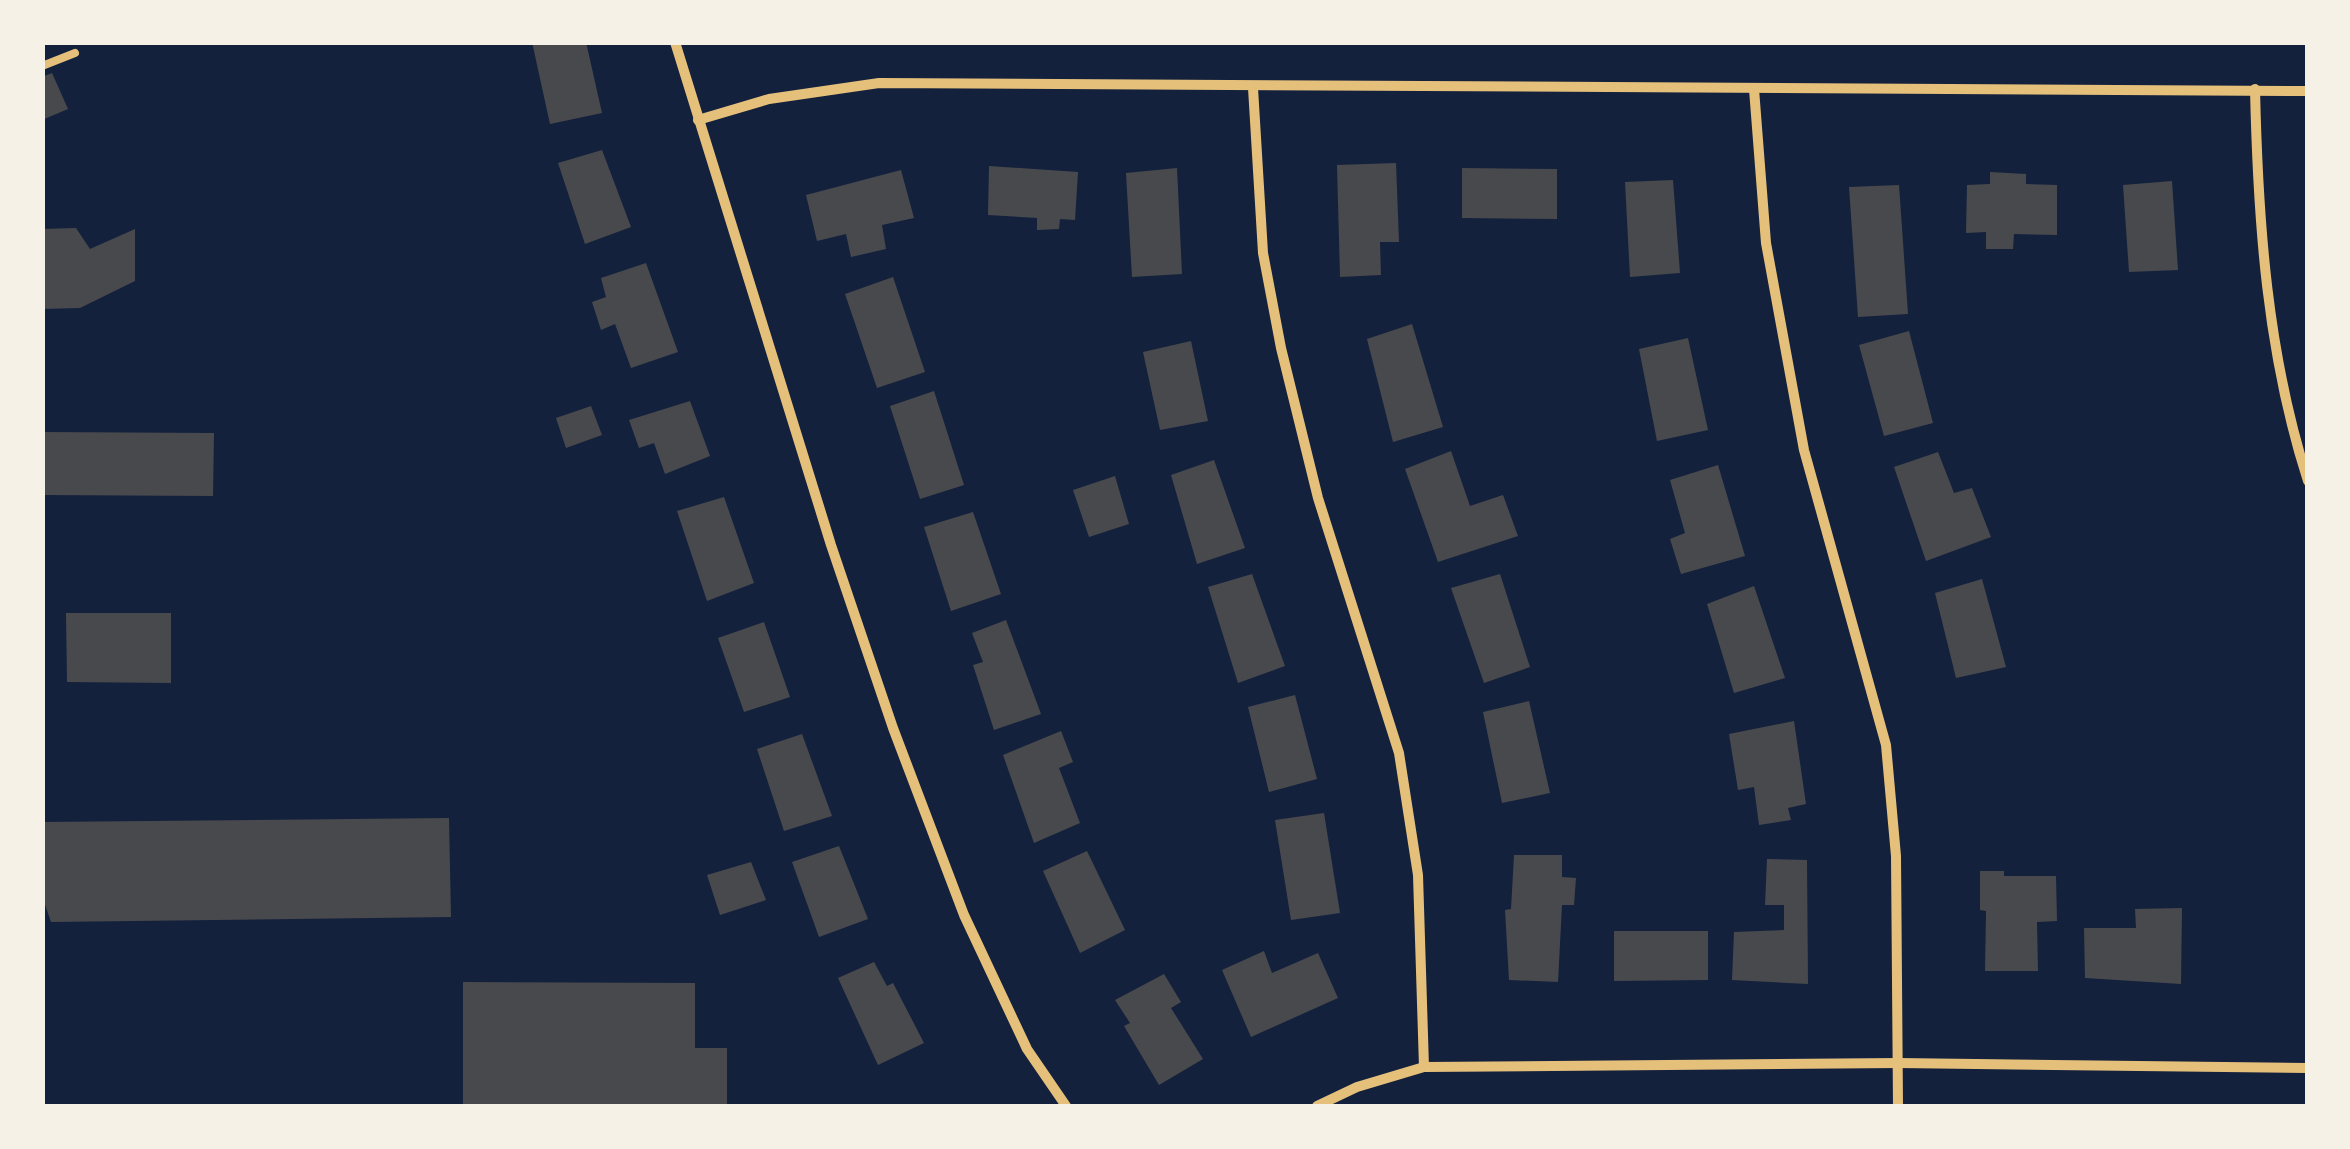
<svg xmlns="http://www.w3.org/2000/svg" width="2350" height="1149" font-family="'Exo 2',sans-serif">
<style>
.building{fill:#48494c}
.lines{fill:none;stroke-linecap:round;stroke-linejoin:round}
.service{stroke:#e5c07b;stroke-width:8}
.minor{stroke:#e5c07b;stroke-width:10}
</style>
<rect width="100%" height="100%" fill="#14213d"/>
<g class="building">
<polygon points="532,42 586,42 602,113 550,124"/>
<polygon points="52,73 68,109 42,120 42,77"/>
<polygon points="602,150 631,227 585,244 558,163"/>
<polygon points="1396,163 1399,242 1380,242 1381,275 1340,277 1337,165"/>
<polygon points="989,166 1078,172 1075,220 1060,219 1059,229 1037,230 1037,218 988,215"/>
<polygon points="1177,168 1182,274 1132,277 1126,173"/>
<polygon points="1462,168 1557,169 1557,219 1462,218"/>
<polygon points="901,170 914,218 882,225 886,249 851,257 846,234 817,241 806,195"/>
<polygon points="1990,172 2026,174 2026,184 2057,185 2057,235 2014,234 2013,249 1986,249 1986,232 1966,233 1967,185 1990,184"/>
<polygon points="1673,180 1680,273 1630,277 1625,182"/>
<polygon points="2172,181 2178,270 2129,272 2123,185"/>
<polygon points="1899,185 1908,314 1858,317 1849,187"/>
<polygon points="76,228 90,249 135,229 135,281 80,308 42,309 42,229"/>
<polygon points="646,263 678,352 631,368 615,324 601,330 592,302 606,297 601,278"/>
<polygon points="893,277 925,372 877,388 845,294"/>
<polygon points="1412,324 1443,427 1393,442 1367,339"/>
<polygon points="1909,331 1933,423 1884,436 1859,345"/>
<polygon points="1688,338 1708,430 1657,441 1639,349"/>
<polygon points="1191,341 1208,421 1160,430 1143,352"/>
<polygon points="934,391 964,485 920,499 890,406"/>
<polygon points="690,401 710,456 665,474 654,443 639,448 629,420"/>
<polygon points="591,406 602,435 566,448 556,418"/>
<polygon points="42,432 214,433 213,496 42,495"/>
<polygon points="1451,451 1470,506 1503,495 1518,536 1438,562 1405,469"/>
<polygon points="1938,452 1954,493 1972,488 1991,537 1926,561 1894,467"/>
<polygon points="1214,460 1245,548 1197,564 1171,475"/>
<polygon points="1718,465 1745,556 1681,574 1670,539 1685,533 1670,480"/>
<polygon points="1115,476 1129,524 1089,537 1073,490"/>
<polygon points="724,497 754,583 707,601 677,511"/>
<polygon points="973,512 1001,594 951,611 924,527"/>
<polygon points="1252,574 1285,666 1238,683 1208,587"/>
<polygon points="1500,574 1530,667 1484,683 1451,588"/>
<polygon points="1982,579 2006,667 1956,678 1935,593"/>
<polygon points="1754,586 1785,678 1734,693 1707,604"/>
<polygon points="66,613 171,613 171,683 67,682"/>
<polygon points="1006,620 1041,714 994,730 973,665 983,662 972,633"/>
<polygon points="764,622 790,697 744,712 718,638"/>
<polygon points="1295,695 1317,779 1269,792 1248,707"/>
<polygon points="1529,701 1550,793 1502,803 1483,712"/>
<polygon points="1794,721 1806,804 1788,808 1791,820 1759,825 1754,787 1738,790 1729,734"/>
<polygon points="1061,731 1073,762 1059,768 1080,823 1034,843 1003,755"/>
<polygon points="802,734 832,816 784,831 757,749"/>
<polygon points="1324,813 1340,913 1291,920 1275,820"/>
<polygon points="449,818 451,917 51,922 42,896 42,822"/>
<polygon points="839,846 868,919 819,937 792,862"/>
<polygon points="1087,851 1125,930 1080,953 1043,871"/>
<polygon points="1514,855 1562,855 1562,877 1576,878 1574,905 1562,905 1558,982 1509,980 1505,910 1511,909"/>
<polygon points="1767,859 1807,860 1808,984 1732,980 1734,932 1784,930 1784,905 1765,905"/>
<polygon points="751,862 766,900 720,915 707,875"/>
<polygon points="1980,871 2004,871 2004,876 2056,876 2057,921 2037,922 2038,971 1985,971 1986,911 1980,910"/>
<polygon points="2182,908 2181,984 2085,978 2084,928 2136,928 2135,909"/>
<polygon points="1614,931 1708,931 1708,980 1614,981"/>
<polygon points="1264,951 1272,973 1318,953 1338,998 1251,1037 1222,970"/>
<polygon points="874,962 887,986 893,983 924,1043 878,1065 838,978"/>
<polygon points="1164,974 1181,1002 1171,1008 1203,1059 1159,1085 1124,1026 1130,1023 1115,1000"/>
<polygon points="463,982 695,983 695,1048 727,1048 727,1106 463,1106"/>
</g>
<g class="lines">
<polyline class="service" points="42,66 75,53"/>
<g class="minor">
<polyline points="675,42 831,545 893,728 964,915 1027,1049 1066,1106"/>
<polyline points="1253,88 1263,253 1281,348 1318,498 1399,753 1418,875 1424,1067"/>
<polyline points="1754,89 1766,243 1804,450 1886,745 1896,856 1898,1106"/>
<path d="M2255,89C2258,222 2267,354 2308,481"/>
<polyline points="698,120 769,99 879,83 2308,91"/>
<polyline points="1317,1106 1357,1087 1424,1067 1898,1063 2308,1068"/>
</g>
</g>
<rect width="2350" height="1149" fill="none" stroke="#f6f1e7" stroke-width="90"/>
</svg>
